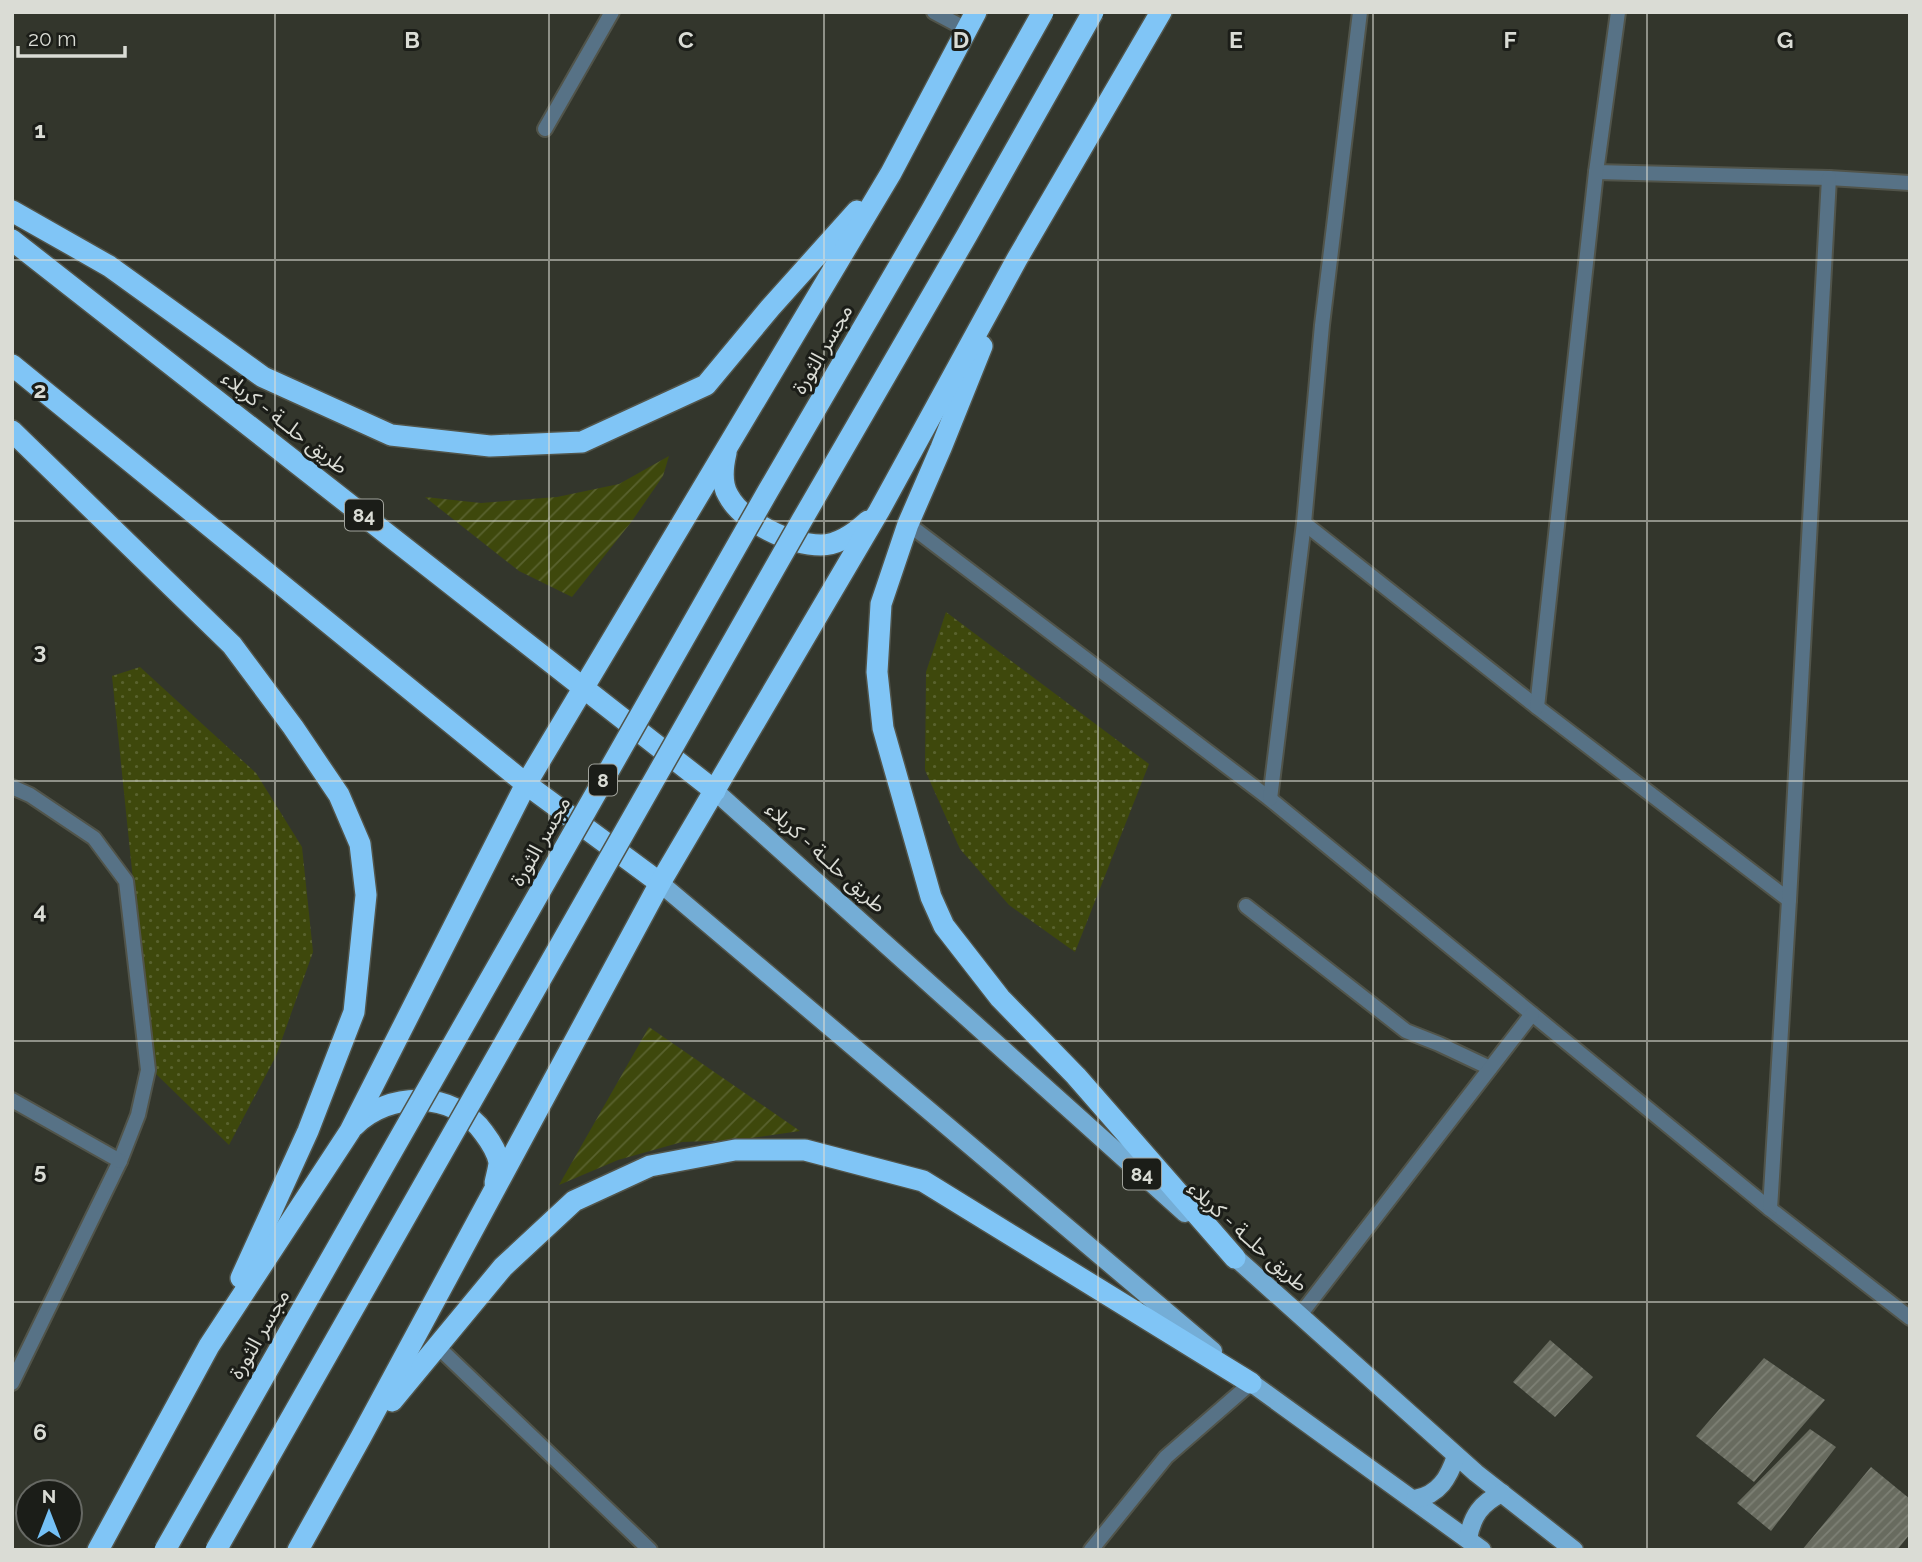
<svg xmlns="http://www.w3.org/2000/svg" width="1922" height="1562" font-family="Raleway,'Noto Sans Arabic',sans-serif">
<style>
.grass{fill:url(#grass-dots)}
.garden{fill:url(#garden-furrows)}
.building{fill:url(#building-hatch)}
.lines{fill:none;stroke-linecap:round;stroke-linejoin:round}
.lane-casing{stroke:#51544a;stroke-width:18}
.street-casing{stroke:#51544a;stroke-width:18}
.primary-casing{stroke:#51544a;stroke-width:21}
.highway-casing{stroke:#51544a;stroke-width:24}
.lane{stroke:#577286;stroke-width:14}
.street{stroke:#577286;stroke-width:14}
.primary{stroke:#74add6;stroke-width:18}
.highway{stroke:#80c5f6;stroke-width:21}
.highway-bridge-casing{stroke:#51544a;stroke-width:24;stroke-linecap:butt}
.highway-bridge{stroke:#80c5f6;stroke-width:21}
.grid{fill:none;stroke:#dadcd5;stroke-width:2;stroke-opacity:0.55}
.labels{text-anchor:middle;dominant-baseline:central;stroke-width:6;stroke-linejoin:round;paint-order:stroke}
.shield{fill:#1b1d18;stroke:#a1a39c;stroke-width:2}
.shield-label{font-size:19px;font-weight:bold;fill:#dadcd5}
.street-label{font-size:21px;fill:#dadcd5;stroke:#1b1d18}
.grid-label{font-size:23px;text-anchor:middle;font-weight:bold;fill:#dadcd5;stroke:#1b1d18;stroke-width:6;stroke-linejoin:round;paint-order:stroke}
</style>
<defs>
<pattern id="grass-dots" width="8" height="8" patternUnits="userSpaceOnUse" patternTransform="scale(1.75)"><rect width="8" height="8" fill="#3e480c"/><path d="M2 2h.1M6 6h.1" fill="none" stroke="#59622e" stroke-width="1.8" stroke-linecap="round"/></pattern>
<pattern id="garden-furrows" width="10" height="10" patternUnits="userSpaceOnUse" patternTransform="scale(1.75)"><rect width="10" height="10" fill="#3e480c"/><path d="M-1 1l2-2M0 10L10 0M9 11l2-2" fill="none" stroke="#59622e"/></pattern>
<pattern id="building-hatch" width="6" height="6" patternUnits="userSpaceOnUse" patternTransform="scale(1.75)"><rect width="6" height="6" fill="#686b5f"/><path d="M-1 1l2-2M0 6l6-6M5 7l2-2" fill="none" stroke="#7d8075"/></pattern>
</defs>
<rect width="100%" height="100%" fill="#33362c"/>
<g class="grass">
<polygon points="946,612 1149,764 1075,952 1009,905 960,849 925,770 926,672"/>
<polygon points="140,667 256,773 302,847 313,952 276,1056 229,1145 156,1074 133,880 112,676"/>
</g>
<g class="garden">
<polygon points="669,456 663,476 632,521 572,597 519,571 425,497 481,503 557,497 619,484"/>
<polygon points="649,1027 800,1131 737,1140 682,1142 618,1160 559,1185"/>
</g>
<g class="building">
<polygon points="1550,1340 1593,1377 1555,1417 1513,1382"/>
<polygon points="1764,1358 1825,1400 1754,1482 1696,1436"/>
<polygon points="1810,1429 1836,1447 1771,1531 1737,1503"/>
<polygon points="1871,1467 1910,1499 1910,1534 1897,1550 1802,1550"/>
</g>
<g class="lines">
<defs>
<g id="lane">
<polyline points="545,129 612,12"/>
<polyline points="1246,906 1406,1031 1439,1044 1490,1068"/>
</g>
<g id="street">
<polyline points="934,12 966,29"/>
<polyline points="1596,172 1829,178 1910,183"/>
<polyline points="1304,523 1537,707 1789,900"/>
<polyline points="908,524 1270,799 1770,1209 1910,1318"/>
<polyline points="1537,707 1596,172 1618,12"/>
<polyline points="12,787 30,795 94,838 126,881 148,1070 138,1115 120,1161 12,1383"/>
<polyline points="1270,799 1304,523 1322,325 1360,12"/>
<polyline points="12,1100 120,1161"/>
<polyline points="1770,1209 1789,900 1829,178"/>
<polyline points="1300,1315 1532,1014"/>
<polyline points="437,1346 650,1550"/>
<polyline points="1091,1550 1166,1457 1251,1383"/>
</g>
<g id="primary">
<polyline points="715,791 1185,1213"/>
<polyline points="660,883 1213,1351"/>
<polyline points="1227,1250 1476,1473 1574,1550"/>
<polyline points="1242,1376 1482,1550"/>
<path d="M1415,1499C1439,1495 1449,1477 1456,1456"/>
<path d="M1468,1539C1472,1516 1481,1503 1502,1493"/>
</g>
<g id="highway">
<polyline points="12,211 109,266 263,377 391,435 490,446 582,442 706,385 770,308 857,211"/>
<polyline points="12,240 715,791"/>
<polyline points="982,346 941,448 908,524 881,604 877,672 883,728 931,897 944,926 1000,998 1076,1076 1235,1258"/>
<polyline points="12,365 526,784 660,883"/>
<polyline points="12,431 232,645 293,727 339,795 360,844 366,895 354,1012 308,1131 241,1278"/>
<path d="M726,453C723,466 721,483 728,495C742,522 791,545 821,545C839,545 855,533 868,521"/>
<path d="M354,1126C389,1091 454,1090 484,1133C490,1141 497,1152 499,1162C499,1168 496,1177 495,1183"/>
<polyline points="392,1401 503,1267 574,1201 650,1166 735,1150 805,1150 923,1181 1251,1383"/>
<polyline points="98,1550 209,1346 350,1131 526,784 891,173 976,12"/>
<polyline points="298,1550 361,1437 660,883 879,511 1017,259 1161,12"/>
</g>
</defs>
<use href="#lane" class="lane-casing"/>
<use href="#street" class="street-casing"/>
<use href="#primary" class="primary-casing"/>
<use href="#highway" class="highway-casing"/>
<use href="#lane" class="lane"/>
<use href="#street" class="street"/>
<use href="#primary" class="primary"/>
<use href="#highway" class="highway"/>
<defs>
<g id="highway-bridge">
<polyline points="165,1550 768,491 931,211 1043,12"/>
<polyline points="216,1550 802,520 967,235 1093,12"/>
</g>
</defs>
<use href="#highway-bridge" class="highway-bridge-casing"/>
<use href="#highway-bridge" class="highway-bridge"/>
</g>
<path class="grid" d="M275,12V1550M549,12V1550M824,12V1550M1098,12V1550M1373,12V1550M1647,12V1550M12,260H1910M12,521H1910M12,781H1910M12,1041H1910M12,1302H1910"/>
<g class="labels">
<g class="shield">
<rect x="345" y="499.5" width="38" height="31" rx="5"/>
<rect x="589" y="764.5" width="28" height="31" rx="5"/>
<rect x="1123" y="1158.5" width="38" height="31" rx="5"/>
</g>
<g class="shield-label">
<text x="364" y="515">84</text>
<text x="603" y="780">8</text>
<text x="1142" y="1174">84</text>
</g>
<g class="street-label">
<text transform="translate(822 349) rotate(-60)">مجسر الثورة</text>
<text transform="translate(285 422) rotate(38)">طريق حلــة - كربلاء</text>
<text transform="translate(540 841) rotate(-60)">مجسر الثورة</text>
<text transform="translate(826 857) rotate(42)">طريق حلــة - كربلاء</text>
<text transform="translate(1248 1236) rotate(42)">طريق حلــة - كربلاء</text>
<text transform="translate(259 1334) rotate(-60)">مجسر الثورة</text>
</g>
</g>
<g class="grid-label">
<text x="412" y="48">B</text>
<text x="686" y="48">C</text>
<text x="961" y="48">D</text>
<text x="1236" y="48">E</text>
<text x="1510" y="48">F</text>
<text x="1785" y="48">G</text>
<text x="40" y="138">1</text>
<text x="40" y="398">2</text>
<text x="40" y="659">3</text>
<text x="40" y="919">4</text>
<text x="40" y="1179">5</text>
<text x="40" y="1440">6</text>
</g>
<rect width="1922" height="1562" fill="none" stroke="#dadcd5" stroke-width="28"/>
<g transform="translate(49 1513)"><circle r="33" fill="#1b1d18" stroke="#676964" stroke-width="2"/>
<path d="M0-5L12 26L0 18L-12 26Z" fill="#74c0f6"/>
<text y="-10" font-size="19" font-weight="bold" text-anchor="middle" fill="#dadcd5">N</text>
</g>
<path d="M18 46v10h107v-10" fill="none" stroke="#dadcd5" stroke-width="3.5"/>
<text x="28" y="46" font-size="21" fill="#dadcd5" stroke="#1b1d18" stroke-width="5" paint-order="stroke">20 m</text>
</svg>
